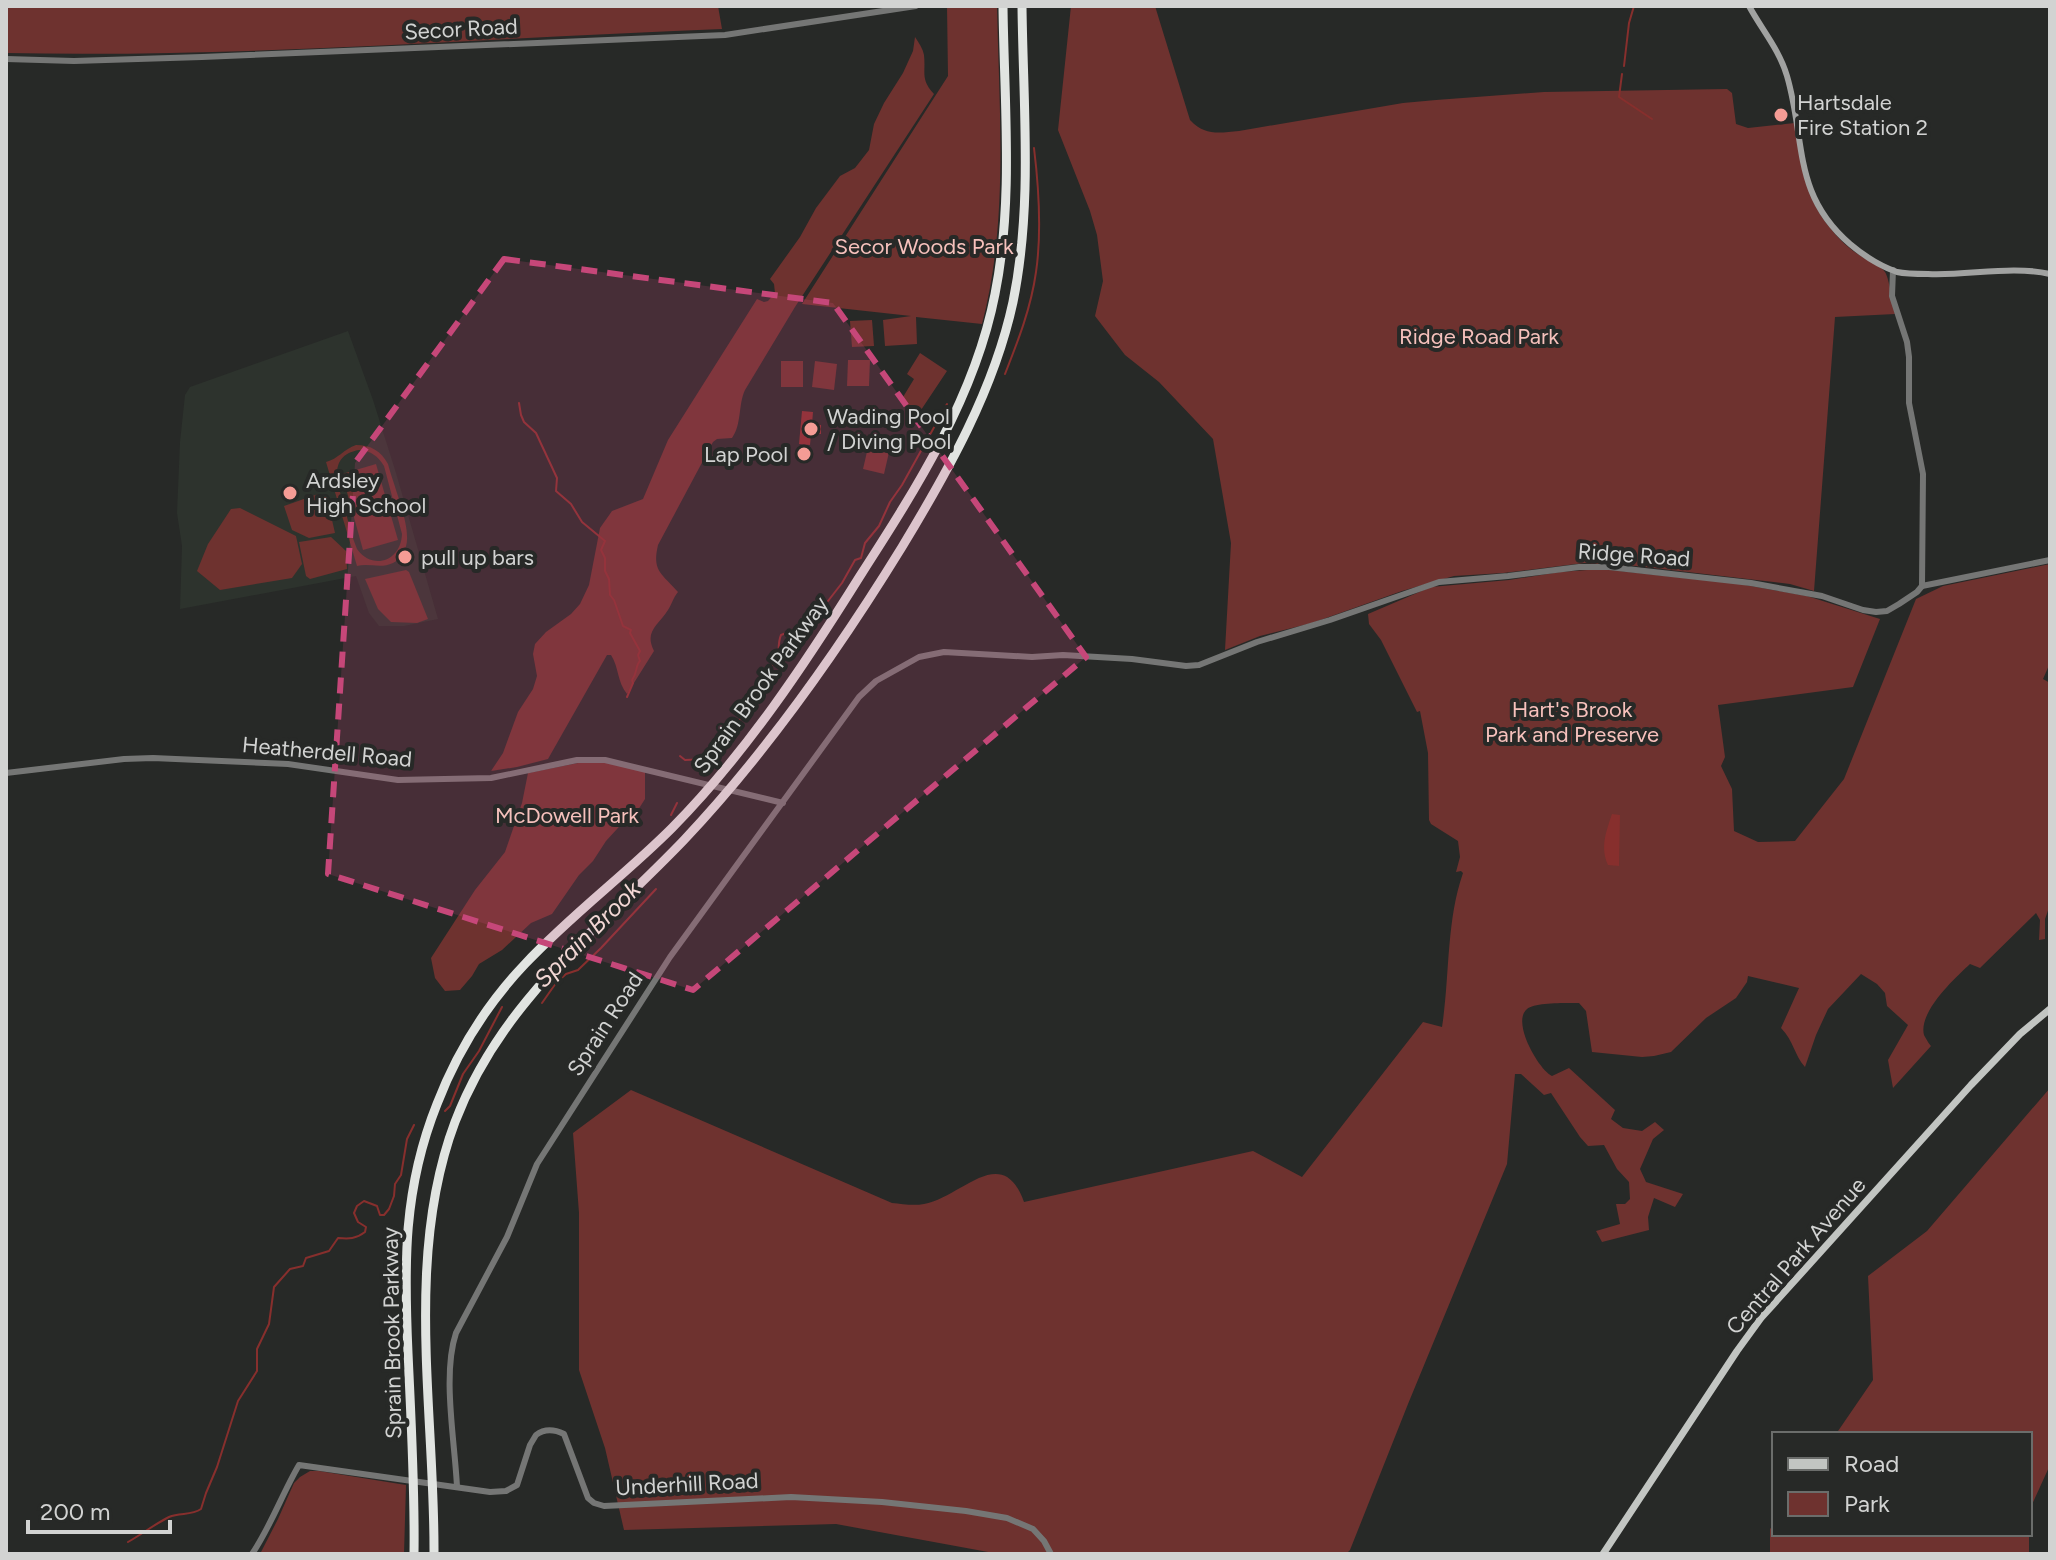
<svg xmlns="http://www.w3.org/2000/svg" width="2056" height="1560" font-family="Figtree,sans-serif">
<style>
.built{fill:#2d332d}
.green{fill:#6e322f;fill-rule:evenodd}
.water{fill:#872f2d}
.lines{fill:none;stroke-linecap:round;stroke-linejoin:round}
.stream{stroke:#872f2d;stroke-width:2}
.tertiary{stroke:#757675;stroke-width:6}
.secondary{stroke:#a1a2a1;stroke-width:6}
.primary{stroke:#c2c5c2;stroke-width:7}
.motorway{stroke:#e1e4e1;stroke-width:9}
.marked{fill:#c64779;fill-opacity:0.2;stroke:#c64779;stroke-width:6;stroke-dasharray:16 10;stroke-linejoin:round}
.poi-dot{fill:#f59c95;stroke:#272927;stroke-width:3}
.labels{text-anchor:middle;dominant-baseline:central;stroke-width:8;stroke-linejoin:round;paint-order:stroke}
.street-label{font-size:22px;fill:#d2d3d2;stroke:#272927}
.poi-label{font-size:22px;fill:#d2d3d2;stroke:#272927;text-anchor:start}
.park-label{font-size:22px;fill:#f6c1bc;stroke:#272927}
.water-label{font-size:24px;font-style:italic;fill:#f3d8d5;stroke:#272927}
</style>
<rect width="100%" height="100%" fill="#272927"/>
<polygon class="built" points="348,331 373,400 396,473 438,619 404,626 379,626 369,613 356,576 180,609 182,546 177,513 180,442 185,395 190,387"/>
<g class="green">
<path d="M6,6H718L722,29C483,38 245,58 6,53Z"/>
<path d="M947,6H997C999,111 1009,221 982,324L916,317L917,344L885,346L883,320L911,316L802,304L948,76Z"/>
<path d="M1071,6H1155L1190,120C1205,136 1219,133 1239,131L1403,103L1436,100L1544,92L1727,89L1732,93L1736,124L1748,128L1795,123C1801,161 1805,199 1831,229C1840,241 1852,251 1864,258C1871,262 1880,265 1885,272C1889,277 1893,306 1895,314L1835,317L1814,591L1790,584L1636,566L1584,563L1503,573L1454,576L1402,591L1312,623L1260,636L1225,650L1231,543L1213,439L1159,382L1125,355L1095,316L1103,281L1097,235L1090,211L1058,130Z"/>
<path d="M915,37C919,43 923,49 924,55C926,73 920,79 934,94L795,307L745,390C738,405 742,424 732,438L717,439L713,442L658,545C652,571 661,573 678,592C673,598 672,604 668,610C658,626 644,631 654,651L627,694C617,682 619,667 611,655H607L548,759L517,767L491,771L503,753L518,712L533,689L537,676L533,654L535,644L546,632L571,614L580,604L589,585L600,528L612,511L643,499L668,440L757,299L764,302L768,301L775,293L774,284L770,279L800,237L816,208L840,176L855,168L869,150L874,124L884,103L903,73L913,51Z"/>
<polygon points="872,320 874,346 852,347 850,321"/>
<polygon points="920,353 947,371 919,413 900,402 914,379 907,374"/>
<polygon points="848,360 870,360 869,386 847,386"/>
<rect x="781" y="361" width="22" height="26"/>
<polygon points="815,361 837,364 834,390 812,387"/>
<polygon points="869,443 890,448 884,474 863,469"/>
<path d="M356,445C371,445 381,451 388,464C393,483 407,518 407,536C408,547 402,558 393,563C381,569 369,563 357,566L326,462C338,459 344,449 356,445ZM359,450C371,451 378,456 384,466L402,534C401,561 373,571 357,549C352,537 349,525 346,513C340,490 324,456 359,450Z"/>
<polygon points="376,464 398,540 363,550 342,474"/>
<polygon points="318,494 327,498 335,533 309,538 292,530 284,506"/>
<polygon points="240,508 296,536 302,564 292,578 220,590 197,571 208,544 231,509"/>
<polygon points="331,537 346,551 347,569 310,579 306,576 299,542"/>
<path d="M2050,564V663L2043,679L2050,683V905L2045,919V939L2039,940L2040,920L2036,913L1980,968L1970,964C1955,978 1918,1012 1924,1035C1925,1037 1929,1044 1931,1046L1893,1088L1888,1060L1908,1025L1887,1006L1885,993L1877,984L1861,974L1828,1009L1816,1035L1805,1067C1794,1055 1794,1041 1781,1028L1799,988L1748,976L1747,982L1736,998L1706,1018L1671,1052L1654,1056L1642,1057L1592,1052L1586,1011L1579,1003C1568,1003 1535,1002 1527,1009C1511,1022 1539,1070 1552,1076L1569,1068L1615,1110L1611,1119L1623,1128L1642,1131L1655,1122L1664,1130L1653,1139L1640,1169L1646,1182L1683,1194L1675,1207L1654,1198L1648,1217L1649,1230L1602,1242L1596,1231L1620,1224L1616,1204H1625L1630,1199L1629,1182L1617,1169L1604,1145L1588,1146L1580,1137L1551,1093L1544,1095L1521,1074H1515L1507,1164L1408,1404L1350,1550L1346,1554H999L836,1524L624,1530L605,1448L579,1370V1213L573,1133L631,1090L892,1203C902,1204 914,1206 924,1204C961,1198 1002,1141 1024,1202L1253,1151L1302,1177L1423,1022L1442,1027C1450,976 1446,922 1463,873L1461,871L1456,872L1460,857L1458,841L1431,824L1429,820L1428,753L1420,711L1417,712L1381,640L1369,624L1368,614L1431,587L1509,580L1560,572L1601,569L1740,584L1807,596L1880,619L1853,687L1718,705L1725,757L1721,766L1732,789L1734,831L1758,842L1795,841L1844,779L1916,599L1943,586Z"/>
<polygon points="406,570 409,572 428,619 417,623 391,622 378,609 365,579"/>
<polygon points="583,762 603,762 645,772 645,799 638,810 628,817 606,841 593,861 579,875 552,914 531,923 502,950 479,964 472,976 460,990 445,991 435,978 431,958 475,890 505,852 522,803 528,773"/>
<polygon points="2050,1088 2050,1465 2030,1509 2030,1434 1836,1434 1873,1380 1868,1276 1927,1231"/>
<polygon points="310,1471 319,1471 406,1485 404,1554 260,1554 278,1519 294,1483 300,1477"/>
<polygon points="1774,1524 1774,1534 2029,1534 2029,1554 1770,1554 1770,1529"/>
</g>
<g class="water">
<polygon points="802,411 813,412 812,424 821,425 821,434 811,434 810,445 799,444"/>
<path d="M1612,814L1620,815L1619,866L1608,865C1600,847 1606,832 1612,814Z"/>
</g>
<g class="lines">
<g class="stream">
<polyline points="1624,66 1629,23 1634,6"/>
<polyline points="1622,74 1619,97 1652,119"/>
<path d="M1005,374C1018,341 1031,308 1036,272C1042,231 1039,189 1034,148"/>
<path d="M519,403L521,415L524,422L536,433L557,478L556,491L571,504L582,522L605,541L601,550L605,558V571L609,579L610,595L614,600L623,626L631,630L630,633L640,651L638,655L640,661C635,666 638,672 632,680L633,683L627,697"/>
<polyline points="680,756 685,760 709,759"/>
<path d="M707,766L724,736L733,731L770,667L777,662C780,653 777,644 781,635L804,626L819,606L828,601L842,583L855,560L861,558L865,543L879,526L890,502L902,485L947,404"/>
<polyline points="671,815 677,803"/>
<polyline points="542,1003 556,983 566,974 578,970 601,948 656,889"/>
<polyline points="445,1111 450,1106 463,1074 479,1051 502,1007"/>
<path d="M128,1542C142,1534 155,1524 169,1517C180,1512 191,1516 201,1509L206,1493L217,1467L238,1401L257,1371V1349L269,1324L274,1287L290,1269L303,1266L306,1258L329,1251L338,1238C349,1239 356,1239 365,1232L366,1227L358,1222L354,1213L357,1206L364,1201L377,1206L380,1215H384L389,1209L394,1196L395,1184L401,1175L407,1139L414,1125"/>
</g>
<g class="tertiary">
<polyline points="6,59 74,61 202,57 725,35 916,6"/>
<polyline points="1922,586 2050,560"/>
<polyline points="6,773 124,759 153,758 288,764 398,780 491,778 577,760 605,760 783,803"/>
<path d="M457,1487C455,1442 442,1375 456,1333L507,1237L537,1164L670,957L859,697L876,681L919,657L944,652L1032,657L1063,655L1132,659L1186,666L1199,665L1257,642L1330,620L1439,582L1508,576L1579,567H1609L1751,583L1822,596L1863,610L1876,612L1887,611L1899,604L1917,592L1922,586L1923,474L1909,403V357L1907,342L1892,296L1893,270"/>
<path d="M252,1554C271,1526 282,1494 299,1465L490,1492L506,1491L517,1485L530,1445L536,1435C545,1428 554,1429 564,1434L588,1498L594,1503L604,1506L791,1497L882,1502L966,1511L1007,1518L1033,1529L1044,1541L1051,1554"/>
</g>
<path class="secondary" d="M1749,6C1762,30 1779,49 1787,76C1806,141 1792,194 1850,244C1863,255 1880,266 1897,272C1906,274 1918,274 1928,274C1968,276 2011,265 2050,274"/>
<polyline class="primary" points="1603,1554 1737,1351 1761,1318 1971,1085 2020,1034 2050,1009"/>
<g class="motorway">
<path d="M414,1554C415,1487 411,1420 408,1353C404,1264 403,1189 437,1104C457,1052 487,1004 525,964C571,915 625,875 672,828C746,753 805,664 860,576C916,489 975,397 995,294C1014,200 1004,101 1003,6"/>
<path d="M434,1554C435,1413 404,1257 455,1122C502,999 597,931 684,840C768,751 838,651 902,547C948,471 994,390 1013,302C1033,205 1023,104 1022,6"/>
</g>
</g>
<path class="marked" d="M504,259L833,303L1086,657L693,990L328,874L355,463Z"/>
<g class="poi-dot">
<circle cx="1781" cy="115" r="8"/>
<circle cx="811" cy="429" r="8"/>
<circle cx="804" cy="454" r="8"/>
<circle cx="290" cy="493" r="8"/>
<circle cx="405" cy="557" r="8"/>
</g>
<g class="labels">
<g class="street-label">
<text transform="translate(461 29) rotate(-3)">Secor Road</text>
<text transform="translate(1634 555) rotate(4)">Ridge Road</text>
<text transform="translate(761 685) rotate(-54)">Sprain Brook Parkway</text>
<text transform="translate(327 752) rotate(5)">Heatherdell Road</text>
<text transform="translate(605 1024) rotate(-57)">Sprain Road</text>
<text transform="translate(1796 1256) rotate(-49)">Central Park Avenue</text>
<text transform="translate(392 1333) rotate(-91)">Sprain Brook Parkway</text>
<text transform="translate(687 1484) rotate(-3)">Underhill Road</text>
</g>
<g class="poi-label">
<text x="1797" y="102">Hartsdale<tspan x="1797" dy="25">Fire Station 2</tspan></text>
<text x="827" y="416">Wading Pool<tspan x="827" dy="25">/ Diving Pool</tspan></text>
<text x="788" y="454" text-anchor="end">Lap Pool</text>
<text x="306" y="480">Ardsley<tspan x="306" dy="25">High School</tspan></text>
<text x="421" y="557">pull up bars</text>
</g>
<g class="park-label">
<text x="924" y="246">Secor Woods Park</text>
<text x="1479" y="336">Ridge Road Park</text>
<text x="1572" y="709">Hart's Brook<tspan x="1572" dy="25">Park and Preserve</tspan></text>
<text x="567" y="815">McDowell Park</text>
</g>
<g class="water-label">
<text transform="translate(587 934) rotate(-45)">Sprain Brook</text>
</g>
</g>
<rect width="2056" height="1560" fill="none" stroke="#d2d3d2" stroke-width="16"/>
<rect x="1772" y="1432" width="260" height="104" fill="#272927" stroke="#6b6d6b" stroke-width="2"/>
<rect x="1788" y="1458" width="40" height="12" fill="#c2c5c2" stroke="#6b6d6b" stroke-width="2"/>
<text x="1844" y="1472" font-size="24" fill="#d2d3d2">Road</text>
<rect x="1788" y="1492" width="40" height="24" fill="#6e322f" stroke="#6b6d6b" stroke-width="2"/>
<text x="1844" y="1512" font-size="24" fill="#d2d3d2">Park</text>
<path d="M28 1520v12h142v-12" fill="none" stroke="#d2d3d2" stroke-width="4"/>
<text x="40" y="1520" font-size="24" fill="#d2d3d2" stroke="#272927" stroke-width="6" paint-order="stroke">200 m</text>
</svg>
